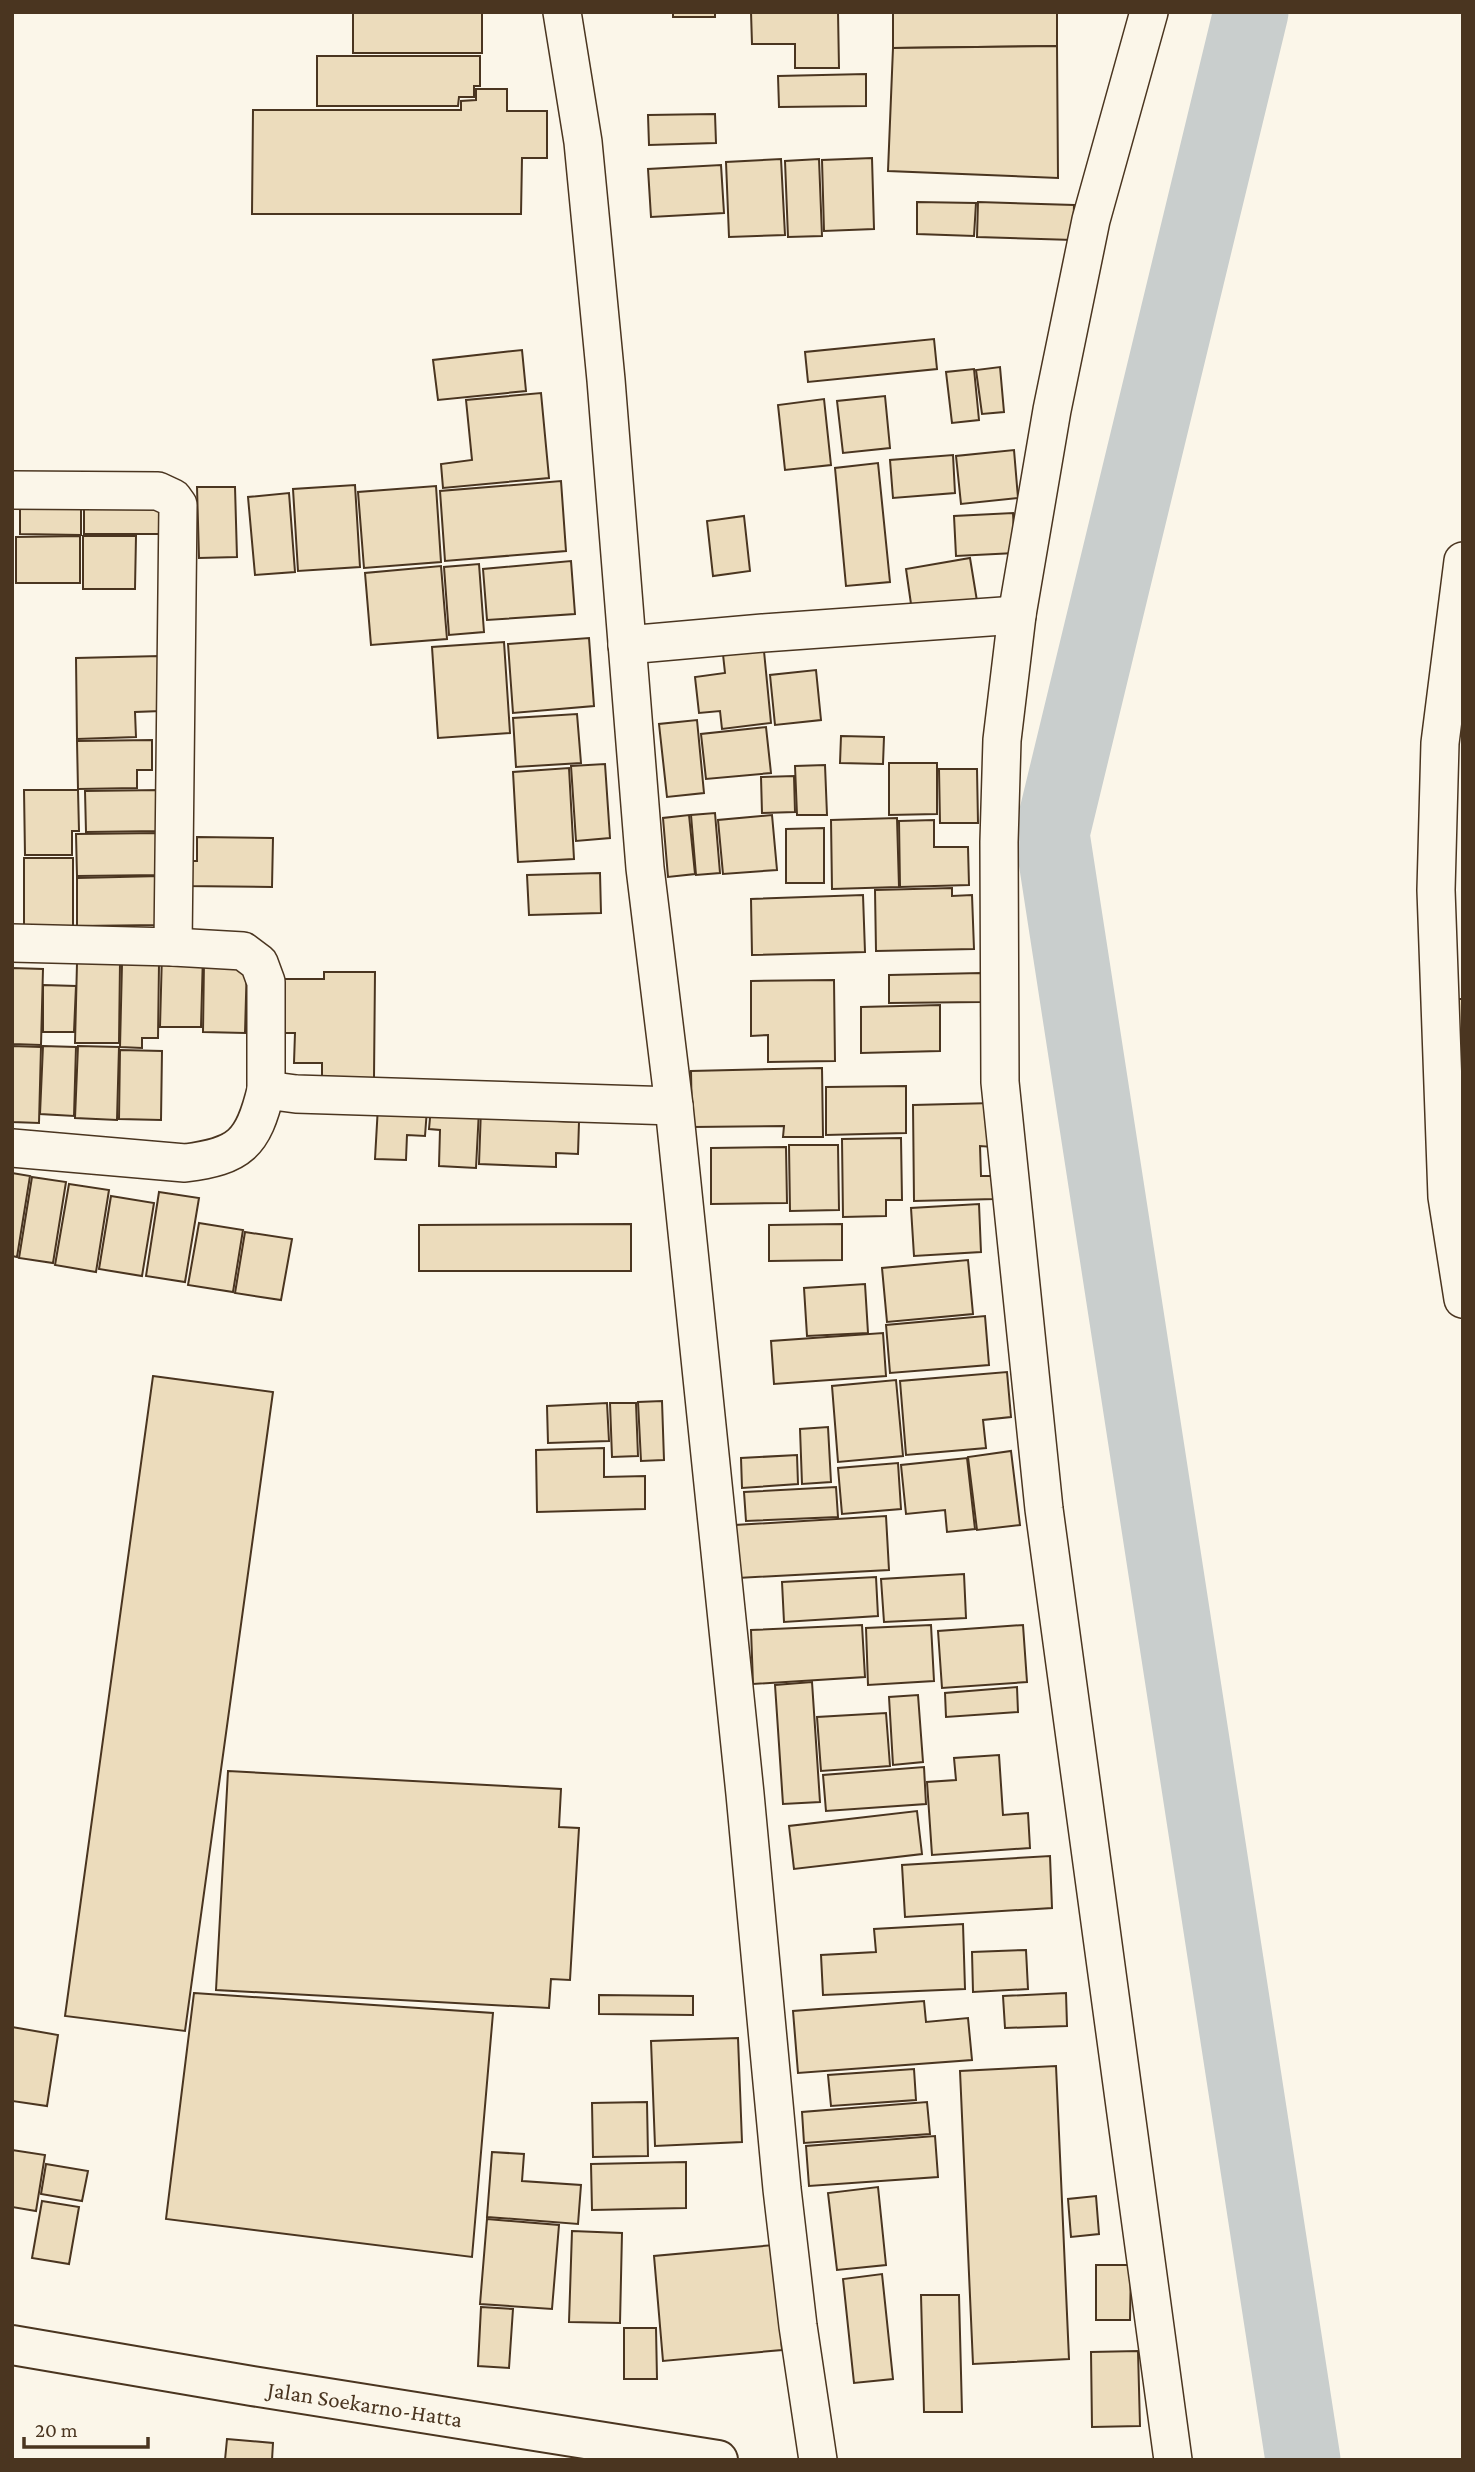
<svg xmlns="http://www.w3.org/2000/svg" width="1475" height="2472" font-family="'Crimson Pro',serif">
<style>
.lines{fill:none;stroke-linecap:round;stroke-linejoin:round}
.river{stroke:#c9cecd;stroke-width:75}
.building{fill:#ecdcbc;stroke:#4a3520;stroke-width:2}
.street-casing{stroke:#4a3520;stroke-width:40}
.highway-casing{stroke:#4a3520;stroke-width:42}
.street{stroke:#fbf6e9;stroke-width:37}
.highway{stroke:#fbf6e9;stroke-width:38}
.labels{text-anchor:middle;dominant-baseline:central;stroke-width:5;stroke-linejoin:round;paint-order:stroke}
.street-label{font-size:23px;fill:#4a3520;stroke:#fbf6e9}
</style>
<rect width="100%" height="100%" fill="#fbf6e9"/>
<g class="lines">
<polyline class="river" points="1251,12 1052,834 1303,2460"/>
</g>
<g class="building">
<rect x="353" y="12" width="129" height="41"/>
<rect x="673" y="12" width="42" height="5"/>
<polygon points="751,12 838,12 839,68 795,68 795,44 752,44"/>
<polygon points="893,12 1057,12 1057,46 893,48"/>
<polygon points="1057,46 1058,178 888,171 893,48"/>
<polygon points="317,56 480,56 480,86 474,86 474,97 459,97 458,106 317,106"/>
<polygon points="866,74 866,106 779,107 778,76"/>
<polygon points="476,89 507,89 507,111 547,111 547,158 522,158 521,214 252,214 253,110 461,110 461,101 476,100"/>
<polygon points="715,114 716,143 649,145 648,115"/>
<polygon points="872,158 874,229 824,231 822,160"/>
<polygon points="781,159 785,235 729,237 726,162"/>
<polygon points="819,159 822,236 788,237 785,161"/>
<polygon points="721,165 724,213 651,217 648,169"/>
<polygon points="917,202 976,203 974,236 917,234"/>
<polygon points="978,202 1074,205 1073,240 977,237"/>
<polygon points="934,339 937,369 808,382 805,352"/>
<polygon points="522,350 526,391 438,400 433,360"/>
<polygon points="1000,367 1004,412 982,414 976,370"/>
<polygon points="974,369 979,420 952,423 946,372"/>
<polygon points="541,393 549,478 443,488 441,464 472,460 466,400"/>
<polygon points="885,396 890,448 843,453 837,401"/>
<polygon points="824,399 831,465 785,470 778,405"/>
<polygon points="1014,450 1018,498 961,504 956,456"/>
<polygon points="953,455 955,493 893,498 890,460"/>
<polygon points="878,463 890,582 846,586 835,468"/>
<polygon points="561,481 566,551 445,561 440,491"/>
<polygon points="355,485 360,567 298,571 293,489"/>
<polygon points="436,486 441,562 364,568 358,492"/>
<polygon points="197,487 235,487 237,557 199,558"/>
<polygon points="289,493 295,572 255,575 248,497"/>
<polygon points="20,498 81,498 81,535 20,534"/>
<polygon points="161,500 161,534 84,534 84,501"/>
<polygon points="1013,513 1015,553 956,556 954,516"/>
<polygon points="744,516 750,571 713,576 707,521"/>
<polygon points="80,536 80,583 16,583 16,537"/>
<polygon points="83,536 136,536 135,589 83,589"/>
<polygon points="970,558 977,601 912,611 906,569"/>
<polygon points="571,561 575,614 487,620 483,569"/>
<polygon points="479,564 484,632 449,635 444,567"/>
<polygon points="441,566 447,639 371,645 365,573"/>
<polygon points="589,638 594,706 513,713 508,644"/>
<polygon points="763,641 771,723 722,729 720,711 699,713 695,677 725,673 722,645"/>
<polygon points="504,642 510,733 438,738 432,647"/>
<polygon points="160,656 161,711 135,712 136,737 77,739 76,658"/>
<polygon points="816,670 821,720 775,725 770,675"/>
<polygon points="577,714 581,763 516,767 513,718"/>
<polygon points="697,720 704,793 667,797 659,724"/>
<polygon points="766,727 771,773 706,779 701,734"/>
<polygon points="841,736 884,737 883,764 840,763"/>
<polygon points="152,740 152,770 137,770 137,788 78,789 77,741"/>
<polygon points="889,763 937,763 937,814 889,815"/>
<polygon points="605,764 610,838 576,841 571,766"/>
<polygon points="825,765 827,815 797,815 795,766"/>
<polygon points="569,768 574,859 518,862 513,772"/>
<polygon points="939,769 977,769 978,823 940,823"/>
<polygon points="794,776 795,812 762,813 761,777"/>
<polygon points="24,790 78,790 79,831 72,831 72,855 25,855"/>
<polygon points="160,790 160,831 86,832 85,791"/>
<polygon points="715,813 720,873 696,875 691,815"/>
<polygon points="689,815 695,874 668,877 663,818"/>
<polygon points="772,815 777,870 723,874 718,820"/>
<polygon points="897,818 899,887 832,889 831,820"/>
<polygon points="934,820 934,847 968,847 969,885 900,887 899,821"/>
<polygon points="824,828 824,883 786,883 786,829"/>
<polygon points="160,833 161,875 77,876 76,834"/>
<polygon points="197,837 273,838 272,887 183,886 184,861 197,861"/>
<rect x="24" y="858" width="49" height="69"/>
<polygon points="600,873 601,913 529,915 527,875"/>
<polygon points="161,876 161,925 77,926 77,878"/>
<polygon points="952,888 952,896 972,895 974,949 876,951 875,890"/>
<polygon points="863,895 865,952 752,955 751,899"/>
<polygon points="162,953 203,954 201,1027 160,1027"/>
<polygon points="204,961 247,961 245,1033 203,1032"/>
<polygon points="77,963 120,963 119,1043 75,1043"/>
<polygon points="122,964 159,964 158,1038 142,1038 142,1048 120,1047"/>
<polygon points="12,968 43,969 41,1045 12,1044"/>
<polygon points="324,972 375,972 374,1078 322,1078 322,1063 294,1063 295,1033 277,1033 278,979 324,979"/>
<polygon points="981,973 981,1002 889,1003 889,975"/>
<polygon points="834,980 835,1061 768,1062 768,1035 751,1036 751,981"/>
<polygon points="43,985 76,986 74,1032 43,1032"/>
<polygon points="1457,999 1463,999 1463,1058 1460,1058"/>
<polygon points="940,1005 940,1051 861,1053 861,1007"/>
<polygon points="12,1046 41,1047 39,1123 12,1122"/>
<polygon points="43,1046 76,1047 74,1116 40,1114"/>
<polygon points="78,1046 119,1047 117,1120 75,1118"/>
<polygon points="120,1050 162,1051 161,1120 119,1119"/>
<polygon points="822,1068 823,1137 783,1137 784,1126 692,1127 691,1071"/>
<polygon points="906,1086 906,1133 826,1135 826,1087"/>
<polygon points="993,1103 993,1147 980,1146 981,1176 995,1176 995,1199 914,1201 913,1105"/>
<polygon points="378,1106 427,1109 425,1136 407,1135 406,1160 375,1159"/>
<polygon points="431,1107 479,1110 476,1168 439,1166 440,1130 429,1129"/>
<polygon points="481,1109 558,1112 558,1121 579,1122 578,1154 556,1153 556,1167 479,1164"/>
<polygon points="901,1138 902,1200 886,1200 886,1216 843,1217 842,1139"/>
<polygon points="789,1145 838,1145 839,1210 790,1211"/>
<polygon points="786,1147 787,1203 711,1204 711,1148"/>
<polygon points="12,1173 30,1176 17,1257 12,1256"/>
<polygon points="32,1177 66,1182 53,1263 19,1258"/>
<polygon points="69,1184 109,1190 96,1272 55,1265"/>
<polygon points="159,1192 199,1198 185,1282 146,1276"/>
<polygon points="111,1196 154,1203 142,1276 99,1269"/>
<polygon points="979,1204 981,1252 914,1256 911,1208"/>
<polygon points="199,1223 243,1230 233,1292 188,1285"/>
<polygon points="631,1224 631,1271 419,1271 419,1225"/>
<polygon points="842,1224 842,1260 769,1261 769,1225"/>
<polygon points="245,1232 292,1239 281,1300 235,1293"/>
<polygon points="968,1260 973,1314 887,1322 882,1268"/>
<polygon points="865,1284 868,1333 807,1336 804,1288"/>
<polygon points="985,1316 989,1365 890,1373 886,1325"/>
<polygon points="883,1333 886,1376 774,1384 771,1341"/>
<polygon points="1007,1372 1011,1417 983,1420 986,1448 906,1455 900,1381"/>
<polygon points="153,1376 273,1392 185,2031 65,2016"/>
<polygon points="896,1380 903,1456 838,1462 832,1386"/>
<polygon points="662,1401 664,1460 641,1461 638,1402"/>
<polygon points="607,1403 609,1441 548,1443 547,1406"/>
<polygon points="610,1403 636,1403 638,1456 612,1457"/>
<polygon points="828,1427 831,1482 802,1484 800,1429"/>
<polygon points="604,1448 604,1477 645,1476 645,1509 537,1512 536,1450"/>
<polygon points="1011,1451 1020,1525 977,1530 968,1457"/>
<polygon points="797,1455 798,1484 742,1488 741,1458"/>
<polygon points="967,1458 975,1529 947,1532 945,1510 906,1514 901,1465"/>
<polygon points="898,1463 901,1509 842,1514 838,1468"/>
<polygon points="836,1487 838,1517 746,1521 744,1492"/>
<polygon points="886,1516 889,1570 738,1578 735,1525"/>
<polygon points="964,1574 966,1618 884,1622 881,1579"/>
<polygon points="876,1577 878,1616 784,1622 782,1582"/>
<polygon points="862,1625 865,1677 753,1684 751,1630"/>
<polygon points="931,1625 934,1681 868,1685 866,1628"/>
<polygon points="1023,1625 1027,1682 942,1688 938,1631"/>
<polygon points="812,1682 820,1802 783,1804 775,1685"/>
<polygon points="1017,1687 1018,1712 946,1717 945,1693"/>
<polygon points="918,1695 923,1762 893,1765 889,1697"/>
<polygon points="886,1713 890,1766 821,1771 817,1717"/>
<polygon points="999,1755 1003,1815 1028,1813 1030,1848 932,1855 927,1782 956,1780 954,1758"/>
<polygon points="924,1767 926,1804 826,1811 823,1775"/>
<polygon points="228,1771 561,1789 559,1827 579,1828 570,1980 551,1979 549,2008 216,1990"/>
<polygon points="917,1811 922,1854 794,1869 789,1826"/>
<polygon points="1050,1856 1052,1908 905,1917 902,1865"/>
<polygon points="963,1924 965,1989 823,1995 821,1955 876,1952 874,1929"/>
<polygon points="1026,1950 1028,1989 973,1992 972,1952"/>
<polygon points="194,1993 493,2013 472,2257 166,2219"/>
<polygon points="1066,1993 1067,2026 1005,2028 1003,1996"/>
<polygon points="599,1995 693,1996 693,2015 599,2014"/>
<polygon points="924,2001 926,2022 968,2018 972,2060 798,2073 793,2011"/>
<polygon points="12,2027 58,2035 47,2106 12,2101"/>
<polygon points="738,2038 742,2142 655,2146 651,2041"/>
<polygon points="1056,2066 1069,2359 973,2364 960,2071"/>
<polygon points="914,2069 916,2100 831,2106 828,2075"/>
<polygon points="647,2102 648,2156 593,2157 592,2103"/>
<polygon points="927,2102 930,2134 804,2143 802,2112"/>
<polygon points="935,2136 938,2177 809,2186 806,2146"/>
<polygon points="12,2150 45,2155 36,2211 12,2207"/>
<polygon points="492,2152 524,2154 522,2181 581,2185 578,2224 487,2217"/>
<polygon points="686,2162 686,2208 592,2210 591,2164"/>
<polygon points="46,2164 88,2171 82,2201 41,2194"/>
<polygon points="878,2187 886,2265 837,2270 828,2193"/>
<polygon points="1096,2196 1099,2234 1071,2237 1068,2199"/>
<polygon points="42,2201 79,2207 69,2264 32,2258"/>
<polygon points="487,2219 559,2225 552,2309 480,2304"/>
<polygon points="572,2231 622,2233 620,2323 569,2322"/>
<polygon points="774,2245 782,2350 663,2361 654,2256"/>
<polygon points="1096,2265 1131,2265 1130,2320 1096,2320"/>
<polygon points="882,2274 893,2379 854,2383 843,2279"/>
<polygon points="921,2295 959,2295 962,2412 924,2412"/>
<polygon points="481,2307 513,2309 509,2368 478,2366"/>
<polygon points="624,2328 656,2328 657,2379 624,2379"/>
<polygon points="1138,2351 1140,2426 1092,2427 1091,2352"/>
<polygon points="227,2439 273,2443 272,2460 225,2460"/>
</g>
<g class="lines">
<defs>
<g id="street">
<polyline points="562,12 583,142 606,380 645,868 674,1106 745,1794 782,2189 798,2326 818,2460"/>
<polyline points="1149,12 1091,220 1052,410 1017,615 1002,740 999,842 1000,1082 1044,1509 1173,2460"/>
<polyline points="12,490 158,491 173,498 178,505 173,947"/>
<polyline points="1463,561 1440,743 1436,890 1447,1197 1463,1299"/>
<polyline points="627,645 763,633 1017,615"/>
<polyline points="12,943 173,947 243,951 259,963 266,982 266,1090"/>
<path d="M12,1148L185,1163C240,1156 253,1144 266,1090L296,1094L674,1106"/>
</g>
<polyline id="highway" points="12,2345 252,2386 718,2460"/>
</defs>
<use href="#street" class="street-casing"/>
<use href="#highway" class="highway-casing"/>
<use href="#street" class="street"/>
<use href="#highway" class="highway"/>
</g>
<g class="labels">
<g class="street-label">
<text transform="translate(365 2404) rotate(9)">Jalan Soekarno-Hatta</text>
</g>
</g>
<rect width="1475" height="2472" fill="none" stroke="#4a3520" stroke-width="28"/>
<path d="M24 2437v10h124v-10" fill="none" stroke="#4a3520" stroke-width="3.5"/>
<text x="35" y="2437" font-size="21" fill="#4a3520" stroke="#fbf6e9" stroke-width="5" paint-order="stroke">20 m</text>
</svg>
